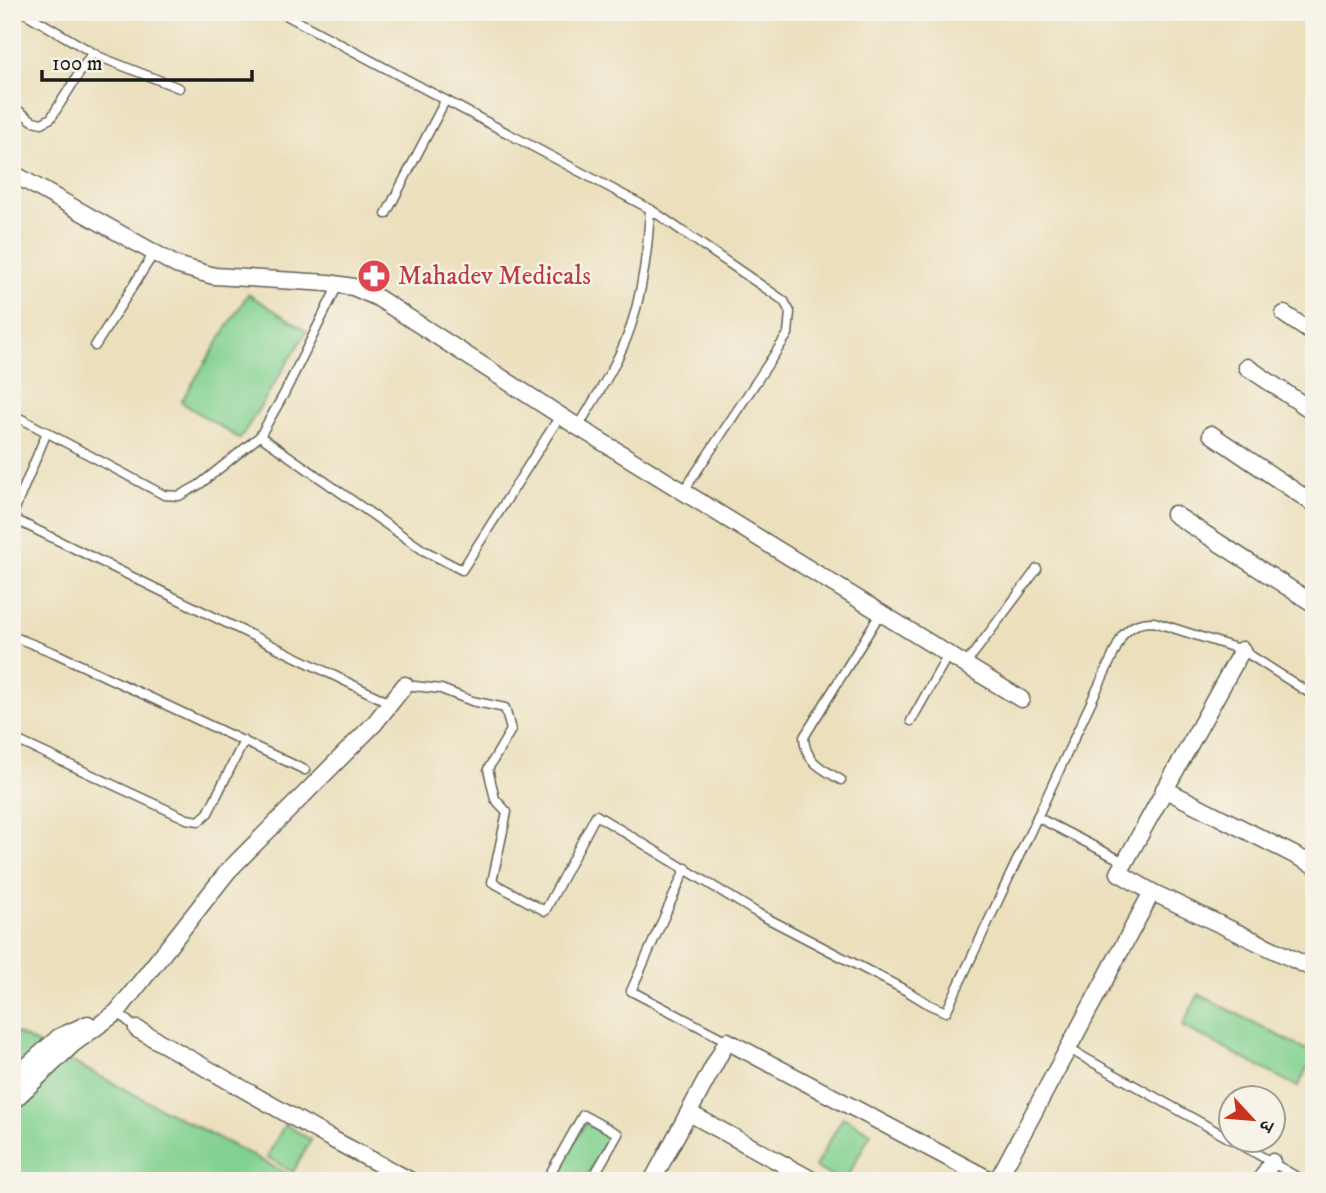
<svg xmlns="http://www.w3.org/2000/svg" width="1326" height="1193" font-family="'IM FELL DW Pica','Noto Serif Devanagari',serif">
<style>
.green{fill:#82d190;stroke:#4f7656;stroke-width:2}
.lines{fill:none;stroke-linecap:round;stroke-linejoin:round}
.service-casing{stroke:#646054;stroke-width:11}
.minor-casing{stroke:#646054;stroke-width:19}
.service{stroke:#fff;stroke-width:8}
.minor{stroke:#fff;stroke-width:16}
.labels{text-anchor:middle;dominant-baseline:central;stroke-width:5;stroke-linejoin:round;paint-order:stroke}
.health-label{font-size:26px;fill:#be3a42;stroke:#f7f3e8;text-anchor:start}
</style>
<rect width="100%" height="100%" fill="#f7f3e8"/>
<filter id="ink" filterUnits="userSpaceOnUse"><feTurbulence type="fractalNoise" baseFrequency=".0143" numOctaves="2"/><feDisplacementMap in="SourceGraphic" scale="14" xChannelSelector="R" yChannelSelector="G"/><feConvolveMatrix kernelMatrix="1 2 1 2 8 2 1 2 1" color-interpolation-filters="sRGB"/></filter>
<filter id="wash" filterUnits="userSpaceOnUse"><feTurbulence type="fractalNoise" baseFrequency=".00686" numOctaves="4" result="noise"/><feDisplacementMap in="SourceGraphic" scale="28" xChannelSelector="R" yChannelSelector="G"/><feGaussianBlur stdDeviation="1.57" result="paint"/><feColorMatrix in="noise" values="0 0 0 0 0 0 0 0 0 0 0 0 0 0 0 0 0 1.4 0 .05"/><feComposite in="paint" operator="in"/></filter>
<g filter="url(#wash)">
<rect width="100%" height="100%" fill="#ebdfbc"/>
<g class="green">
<polygon points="248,294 307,331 240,439 181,402"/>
<polygon points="1199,994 1314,1054 1298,1087 1182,1026"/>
<polygon points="12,1032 20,1035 301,1181 12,1181"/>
<polygon points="843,1117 871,1133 845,1181 840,1181 815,1167"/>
<polygon points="585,1123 609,1137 584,1181 553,1181"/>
<polygon points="285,1124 311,1140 293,1172 267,1157"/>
</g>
</g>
<g filter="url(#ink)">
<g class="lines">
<defs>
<g id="service">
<polyline points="23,12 100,57 179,88"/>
<polyline points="280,12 650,209 784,301 790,312 788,334 683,492"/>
<polyline points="12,106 33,121 42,123 51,118 92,53"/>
<polyline points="386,214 445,101"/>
<polyline points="95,346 154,253"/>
<polyline points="14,415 164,495 179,496 199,485 260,436 284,394 338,285"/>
<path d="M578,427C597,395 619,362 631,326C643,289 648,248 650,209"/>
<polyline points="260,436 423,550 462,570 560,416"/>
<polyline points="12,516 47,432"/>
<polyline points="12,518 392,704"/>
<polyline points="12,636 55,653 305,770"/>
<polyline points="965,665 1037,569"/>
<path d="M405,685L441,689L472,701L505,708L511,730L488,769L495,799L507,812L492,882L545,911L596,815L759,914L907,991L930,1005L946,1012L1122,636C1132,625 1139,622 1154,622L1242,650L1314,696"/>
<polyline points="911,721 948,655"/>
<polyline points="12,738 187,819 199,821 208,813 244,741"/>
<path d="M841,780C821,768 805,762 804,737L880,614"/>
<polyline points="1037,817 1124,862"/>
<polyline points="686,868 631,991 727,1041"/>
<polyline points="117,1012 137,1029"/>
<polyline points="1069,1049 1232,1140"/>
<polyline points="1233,1140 1304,1181"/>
<polyline points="546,1181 583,1115 618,1134 591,1181"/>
</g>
<g id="minor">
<polyline points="12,173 176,265 214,276 328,283 353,287 378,298 578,427 1021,699"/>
<polyline points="1284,314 1314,334"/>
<polyline points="1247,367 1314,412"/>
<polyline points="1211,434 1314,504"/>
<polyline points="1174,514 1314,604"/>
<polyline points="1242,650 1119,873 1152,892 1314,969"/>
<polyline points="1164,789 1314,865"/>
<polyline points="137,1029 328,1137 411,1181"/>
<polyline points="12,1080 59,1037 88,1024"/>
<polyline points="12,1102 73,1044 117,1012 228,871 374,724 405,685"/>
<polyline points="689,1113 814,1181"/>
<polyline points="652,1181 727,1041 992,1181"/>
<polyline points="997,1181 1152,892"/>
<polyline points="1260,1181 1272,1162"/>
</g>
</defs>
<use href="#service" class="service-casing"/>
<use href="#minor" class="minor-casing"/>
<use href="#service" class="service"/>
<use href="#minor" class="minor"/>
</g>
</g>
<defs>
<symbol id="pharmacy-disc" viewBox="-11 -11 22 22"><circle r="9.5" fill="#e0444e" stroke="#f7f3e8"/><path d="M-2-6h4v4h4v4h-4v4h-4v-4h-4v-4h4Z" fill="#fff"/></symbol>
</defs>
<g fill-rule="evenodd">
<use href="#pharmacy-disc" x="355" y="257" width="38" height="38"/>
</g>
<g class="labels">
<g class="health-label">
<text x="398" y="276">Mahadev Medicals</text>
</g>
</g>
<rect width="1326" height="1193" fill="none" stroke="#f7f3e8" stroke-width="42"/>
<g transform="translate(1252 1119) rotate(116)"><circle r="33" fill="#f7f3e8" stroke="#9f9d96" stroke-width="2"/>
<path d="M0-5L12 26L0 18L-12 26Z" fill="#c8321e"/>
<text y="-10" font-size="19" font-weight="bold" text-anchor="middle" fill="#1c1c1c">उ</text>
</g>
<path d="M42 70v10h210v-10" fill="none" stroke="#1c1c1c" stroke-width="3.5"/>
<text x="52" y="70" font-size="21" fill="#1c1c1c" stroke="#f7f3e8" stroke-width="5" paint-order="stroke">100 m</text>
</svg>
